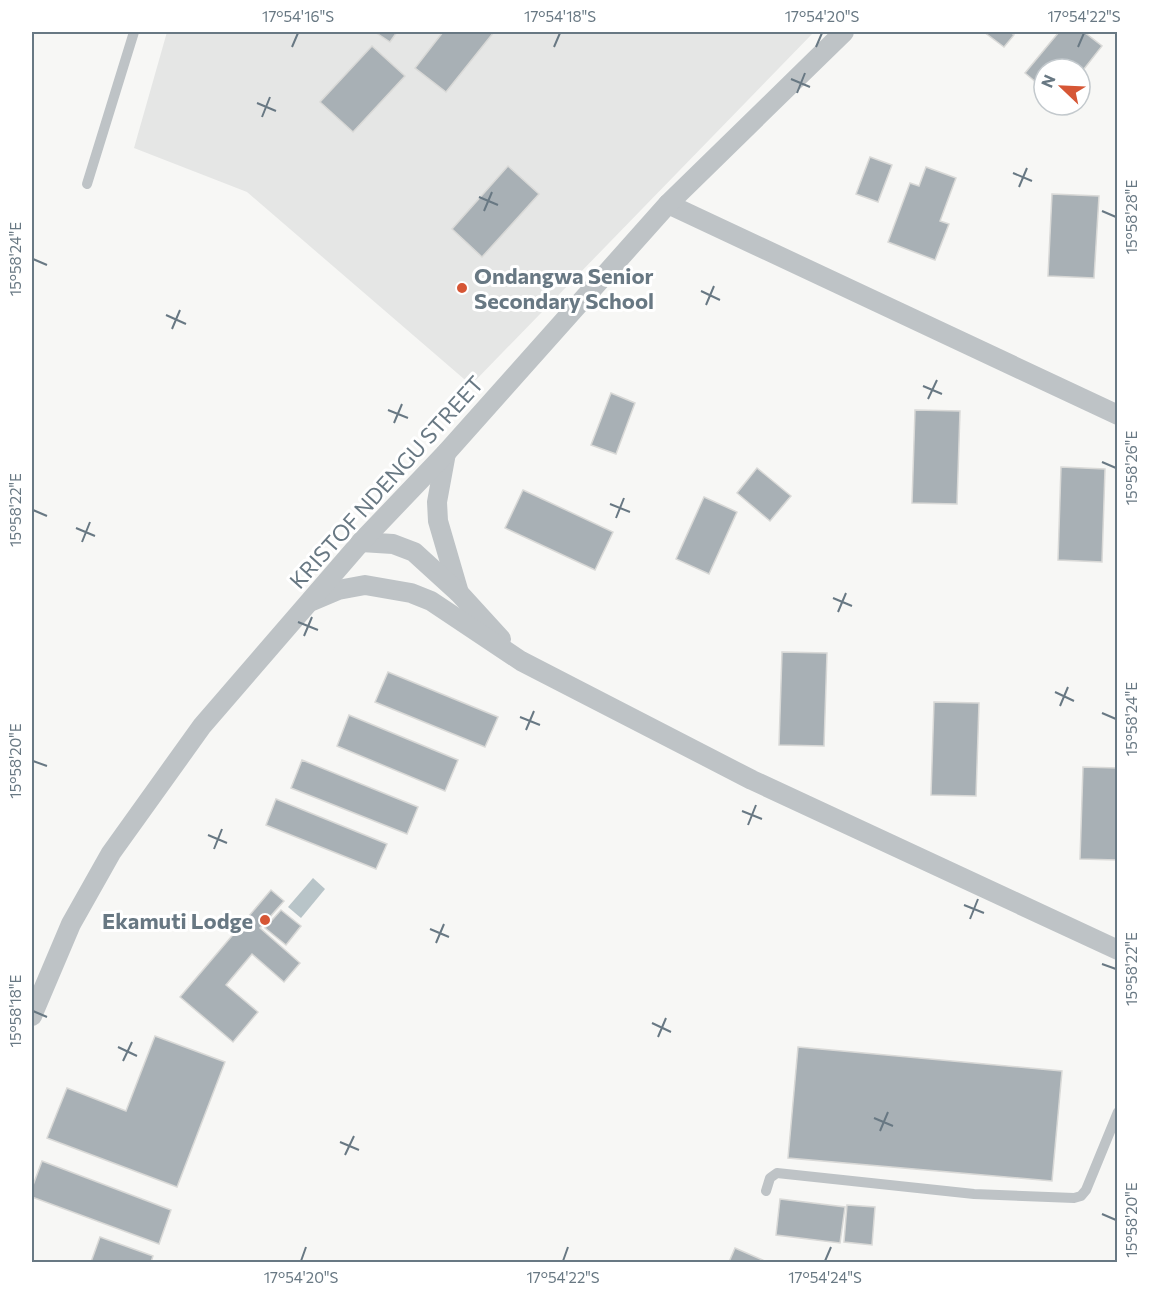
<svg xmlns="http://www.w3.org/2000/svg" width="1149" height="1294" font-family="Commissioner,sans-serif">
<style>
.built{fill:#e5e6e5}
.water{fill:#b8c4c8}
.building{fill:#a8b0b5;stroke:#d9d9d7;stroke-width:1.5}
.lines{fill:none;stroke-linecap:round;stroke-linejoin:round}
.service{stroke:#bec3c6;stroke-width:10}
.minor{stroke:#bec3c6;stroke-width:20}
.ticks{fill:none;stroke:#687883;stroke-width:2}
.poi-dot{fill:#d65635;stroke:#fff;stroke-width:2}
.labels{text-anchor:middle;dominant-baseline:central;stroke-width:6;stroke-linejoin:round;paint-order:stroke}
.poi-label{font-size:22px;font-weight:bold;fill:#687883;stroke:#fff;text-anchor:start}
.street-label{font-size:22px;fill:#687883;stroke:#fff}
.neatline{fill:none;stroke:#687883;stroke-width:2}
.ticks-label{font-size:15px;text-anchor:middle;fill:#687883}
</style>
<rect width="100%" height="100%" fill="#f7f7f5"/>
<polygon class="built" points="167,32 814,32 471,385 247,192 134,148"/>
<polygon class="water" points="313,878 325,889 301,918 288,907"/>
<g class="building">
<polygon points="375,32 397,32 390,42"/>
<polygon points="443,32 494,32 446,92 415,68"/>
<polygon points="984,32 1010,32 1014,35 1004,47"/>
<polygon points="1059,32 1084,32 1102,46 1080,74 1080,69 1044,69 1044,89 1025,73"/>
<polygon points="372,46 405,76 353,132 320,102"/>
<polygon points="870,157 892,165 878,202 856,194"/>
<polygon points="508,166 539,194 482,257 452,229"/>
<polygon points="926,167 956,178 940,221 949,224 935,260 888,242 910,183 919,186"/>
<polygon points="1052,194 1099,196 1094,278 1048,276"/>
<polygon points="611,393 635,403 616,454 591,445"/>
<polygon points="915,410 960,411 957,504 912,503"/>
<polygon points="1061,467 1105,469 1102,562 1058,560"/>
<polygon points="757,468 791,496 770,521 737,493"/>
<polygon points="523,490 613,532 595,570 505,528"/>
<polygon points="704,497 737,512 709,574 676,559"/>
<polygon points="782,652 827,653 824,746 779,745"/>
<polygon points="388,672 498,717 485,747 375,702"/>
<polygon points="934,702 979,703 976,796 931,795"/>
<polygon points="349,715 458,760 445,791 337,746"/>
<polygon points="302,760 418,807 407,834 291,788"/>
<polygon points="1083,767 1118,768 1118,860 1080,859"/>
<polygon points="276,799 387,844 376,869 266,825"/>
<polygon points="271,890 284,901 260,928 300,963 284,982 252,954 226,985 258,1012 233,1042 180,997"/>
<polygon points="281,910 301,926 286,945 265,928"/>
<polygon points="155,1036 225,1062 177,1187 47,1138 67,1088 126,1111"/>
<polygon points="798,1047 1062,1071 1052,1181 788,1158"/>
<polygon points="42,1161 171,1210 159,1244 32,1197 32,1188"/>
<polygon points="780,1199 845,1207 840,1243 776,1235"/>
<polygon points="847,1205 875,1207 872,1245 844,1242"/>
<polygon points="100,1237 153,1256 151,1262 91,1262"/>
<polygon points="735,1248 767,1262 729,1262"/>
</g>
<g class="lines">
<g class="service">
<polyline points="87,184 134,32"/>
<polyline points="766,1191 770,1178 777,1173 974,1194 1074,1198 1081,1196 1086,1190 1118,1112"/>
</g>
<g class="minor">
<polyline points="668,204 1118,415"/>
<polyline points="446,453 437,502 438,521 459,593"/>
<polyline points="361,542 393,544 414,552 459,593 501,639"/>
<polyline points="312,601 338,590 365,585 411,593 431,601 521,661 752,780 1118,950"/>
<polyline points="32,1016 71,924 111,853 202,726 361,542 446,453 668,204 844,32"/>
</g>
</g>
<path class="ticks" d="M292,47L298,33M554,47L560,33M816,47L822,33M1078,47L1084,33M791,79L810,87M797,93L805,73M257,103L276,111M262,117L270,97M1013,173L1032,181M1019,187L1027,168M479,197L498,205M484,211L492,192M1102,211L1116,217M33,259L47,265M701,291L720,300M706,305L714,286M166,315L186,324M172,329L180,310M923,386L942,394M928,399L937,380M388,410L408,418M394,423L402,404M1102,462L1116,468M610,504L630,512M33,510L47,516M616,518L624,498M76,528L95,536M82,542L90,522M833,598L852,606M838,612L846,593M298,622L318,630M304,636L312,617M1055,692L1074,701M1060,706L1068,687M1102,713L1116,719M520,717L540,725M526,730L534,711M33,761L47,766M742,811L762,819M748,825L756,805M208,835L227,843M214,849L222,829M964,905L984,913M970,919L978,899M430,929L449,937M436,943L444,924M1102,964L1116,969M33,1011L47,1017M652,1023L671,1032M658,1037L666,1018M118,1047L137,1056M123,1061L132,1042M874,1118L893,1126M880,1131L888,1112M340,1142L359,1150M345,1155L354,1136M1102,1214L1116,1220M301,1261L306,1247M563,1261L568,1247M825,1261L831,1247"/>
<g class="poi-dot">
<circle cx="462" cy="288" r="6"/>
<circle cx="265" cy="920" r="6"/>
</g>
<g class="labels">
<g class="poi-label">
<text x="474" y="275">Ondangwa Senior<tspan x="474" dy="25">Secondary School</tspan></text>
<text x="253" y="920" text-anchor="end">Ekamuti Lodge</text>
</g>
<g class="street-label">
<text transform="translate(386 482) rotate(-48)">KRISTOF NDENGU STREET</text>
</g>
</g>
<rect width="1149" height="1294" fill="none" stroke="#ffffff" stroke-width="66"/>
<g transform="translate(1062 87) rotate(293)"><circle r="28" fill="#ffffff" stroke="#c3c9cd" stroke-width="1.5"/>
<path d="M0-4.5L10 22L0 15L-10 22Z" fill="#d65635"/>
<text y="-9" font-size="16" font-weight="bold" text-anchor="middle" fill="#687883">N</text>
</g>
<rect x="33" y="33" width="1083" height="1228" class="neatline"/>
<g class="ticks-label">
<text x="298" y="22">17°54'16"S</text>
<text x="560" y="22">17°54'18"S</text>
<text x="822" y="22">17°54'20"S</text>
<text x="1084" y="22">17°54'22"S</text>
<text transform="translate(1132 217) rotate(-90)" y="5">15°58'28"E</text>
<text transform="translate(16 259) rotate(-90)" y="5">15°58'24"E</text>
<text transform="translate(1132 468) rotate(-90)" y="5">15°58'26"E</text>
<text transform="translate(16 510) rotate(-90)" y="5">15°58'22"E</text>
<text transform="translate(1132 719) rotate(-90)" y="5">15°58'24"E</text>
<text transform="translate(16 761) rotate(-90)" y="5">15°58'20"E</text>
<text transform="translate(1132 969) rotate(-90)" y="5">15°58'22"E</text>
<text transform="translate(16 1011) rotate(-90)" y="5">15°58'18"E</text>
<text transform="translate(1132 1220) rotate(-90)" y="5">15°58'20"E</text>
<text x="301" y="1283">17°54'20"S</text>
<text x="563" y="1283">17°54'22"S</text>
<text x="825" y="1283">17°54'24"S</text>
</g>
</svg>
